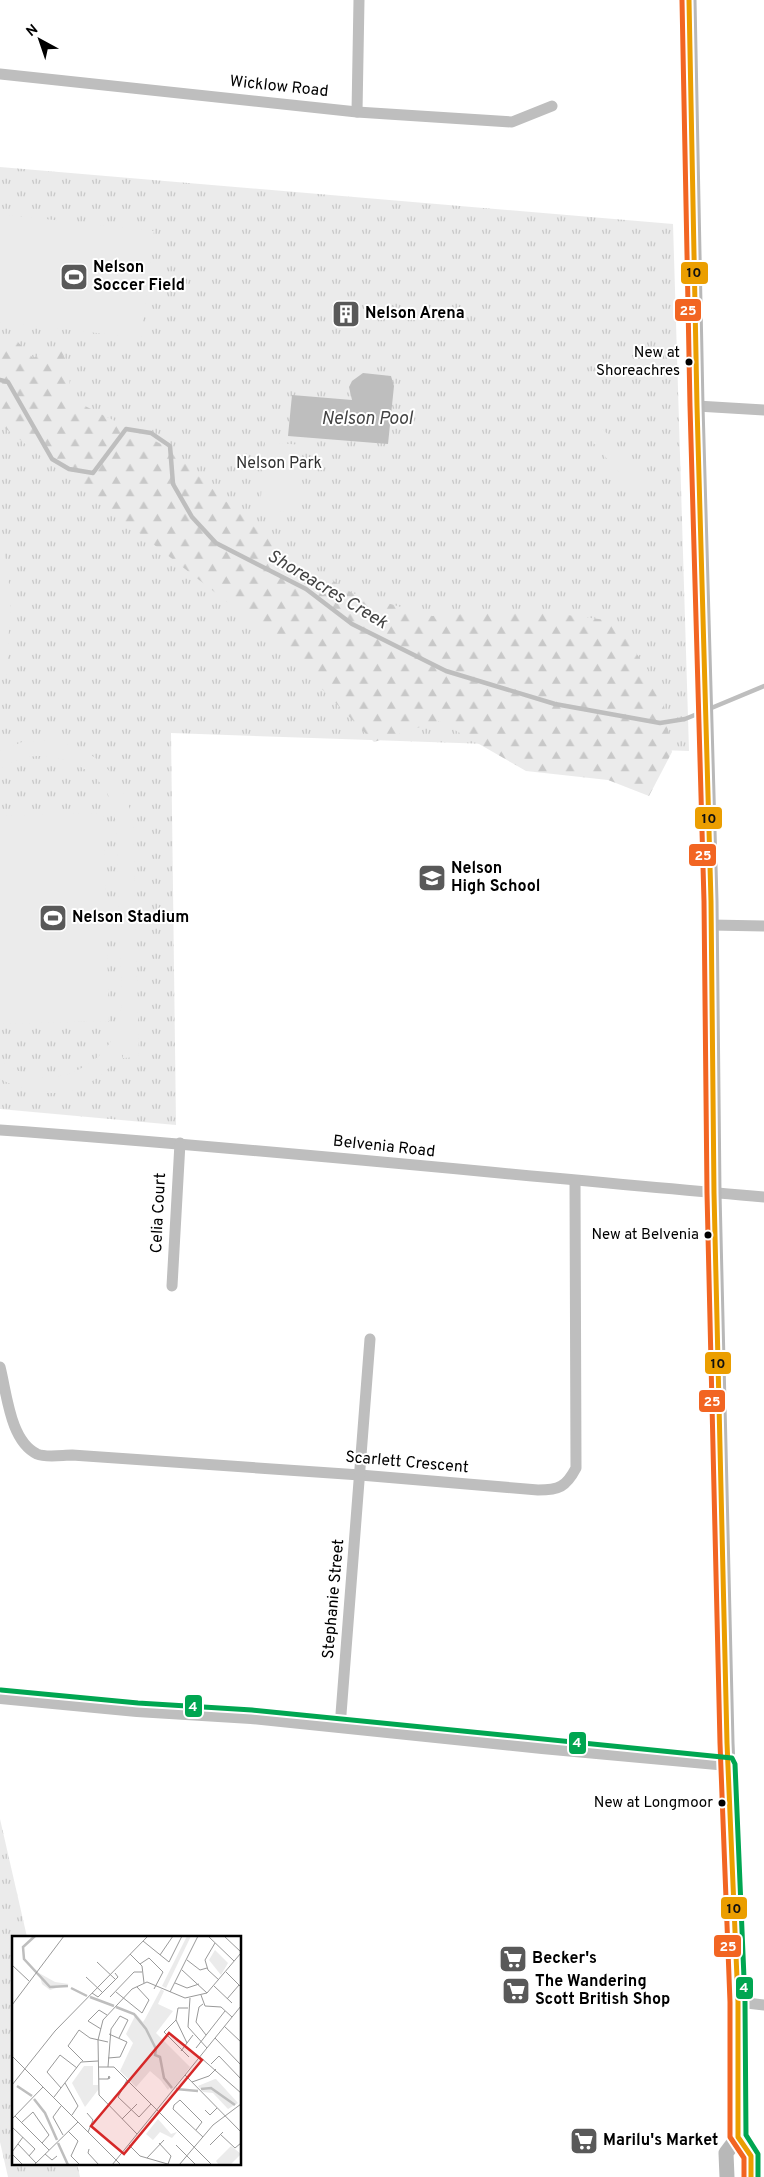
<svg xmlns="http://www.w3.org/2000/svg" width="764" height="2177" font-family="Overpass,sans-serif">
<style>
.grass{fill:url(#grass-tufts)}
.forest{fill:url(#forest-firs)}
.pitch{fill:#ebebeb}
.water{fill:#bebebe}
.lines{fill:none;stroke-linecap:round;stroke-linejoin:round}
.stream{stroke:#bebebe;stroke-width:4.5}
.minor{stroke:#bebebe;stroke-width:11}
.tertiary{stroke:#bebebe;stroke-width:14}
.secondary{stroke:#b8b8b8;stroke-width:15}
.bus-1-casing{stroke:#fff;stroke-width:9}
.bus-2-casing{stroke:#fff;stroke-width:9}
.bus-3-casing{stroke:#fff;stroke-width:9}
.bus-1{stroke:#eb9e00;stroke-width:5}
.bus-2{stroke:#f26522;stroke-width:5}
.bus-3{stroke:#00a651;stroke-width:5}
.bus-dot{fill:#000;stroke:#fff;stroke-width:2}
.labels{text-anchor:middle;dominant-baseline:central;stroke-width:4;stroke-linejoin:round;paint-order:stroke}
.bus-label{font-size:15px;fill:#000;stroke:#fff;text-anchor:end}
.street-label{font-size:16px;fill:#000;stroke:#fff}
.poi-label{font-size:16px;font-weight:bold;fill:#000;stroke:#fff;text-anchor:start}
.park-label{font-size:16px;fill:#323232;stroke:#fff}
.water-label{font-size:18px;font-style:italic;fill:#434343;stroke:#fff}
.inset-river{fill:none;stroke:#bebebe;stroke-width:2.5}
.inset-road{fill:none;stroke:#999;stroke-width:1}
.view{fill:#d62828;fill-opacity:0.15;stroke:#d62828;stroke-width:2.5}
.inset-edge{fill:none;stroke:#000;stroke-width:2.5}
.line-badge{stroke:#fff;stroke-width:2}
.badge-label{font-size:14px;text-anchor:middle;font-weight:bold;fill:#fff}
.pale-badge-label{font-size:14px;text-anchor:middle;font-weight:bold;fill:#111}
</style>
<defs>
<pattern id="grass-tufts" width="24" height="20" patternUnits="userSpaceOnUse" patternTransform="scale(1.25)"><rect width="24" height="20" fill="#ebebeb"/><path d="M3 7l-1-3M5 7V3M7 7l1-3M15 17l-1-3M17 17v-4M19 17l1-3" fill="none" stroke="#c8c8c8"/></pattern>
<pattern id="forest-firs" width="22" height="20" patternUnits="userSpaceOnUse" patternTransform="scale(1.25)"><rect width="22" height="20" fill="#ebebeb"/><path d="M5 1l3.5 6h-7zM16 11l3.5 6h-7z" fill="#c8c8c8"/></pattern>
</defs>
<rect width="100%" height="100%" fill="#fff"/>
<g class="grass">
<polygon points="0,167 673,224 689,751 171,733 176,1125 0,1109"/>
<polygon points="0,1819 27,1937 14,1937 14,2163 77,2163 80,2177 8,2177 0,2142"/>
</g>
<polygon class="forest" points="14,338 33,358 59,345 70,370 69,398 167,447 263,535 352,593 432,616 529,610 614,621 661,689 672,752 649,796 608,780 526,771 439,721 374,742 267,633 1,425 0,339"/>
<g class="pitch">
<polygon points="0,214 154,231 141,338 0,322"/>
<polygon points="603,429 649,484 637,494 591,440"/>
<polygon points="265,442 303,445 298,513 260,510"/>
<polygon points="0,521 11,598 6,676 0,675"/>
<path d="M49,740C96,747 122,775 133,820L139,1057L123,1058V1051C91,1096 49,1104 0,1079V1060C20,1075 44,1082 68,1074C88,1067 107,1053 115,1033C126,1008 121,977 120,950C119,910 118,869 116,828C115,814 112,800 104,788C82,756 32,745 0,769V751L22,742Z"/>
<polygon points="103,813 109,1021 0,1024 0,816"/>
</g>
<polygon class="water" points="363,373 391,376 394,386 388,444 288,436 292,395 352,400 349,387 352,381"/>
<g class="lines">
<g class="stream">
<polyline points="0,380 8,382 52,459 69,469 93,473 126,429 151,433 170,446 173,484 192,517 216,543 306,589 352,624 446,671 555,704 660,723 685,719 702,712"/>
<polyline points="709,709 764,686"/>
</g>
<g class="minor">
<polyline points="0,74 357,112 512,122 552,106"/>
<polyline points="357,112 359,0"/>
<polyline points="697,406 764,410"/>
<polyline points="711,925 764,926"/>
<path d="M0,1130C255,1148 509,1175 764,1197"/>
<polyline points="172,1286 180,1143"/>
<path d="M0,1367C7,1394 10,1441 37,1454C46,1458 63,1455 72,1455L360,1475L538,1490C559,1490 566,1487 576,1468L575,1181"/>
<polyline points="340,1727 370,1339"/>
<polyline points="738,2002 764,2005"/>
</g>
<polyline class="tertiary" points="0,1697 137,1710 251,1717 542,1747 728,1764"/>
<g class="secondary">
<polyline points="689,0 697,406 711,901 714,1193 727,1743 738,2002 738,2137 751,2156 751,2177"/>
<polyline points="727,2177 726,2153 738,2137"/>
</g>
<defs>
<polyline id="bus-1" points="689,0 697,406 711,901 714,1193 727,1743 738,2002 738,2137 751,2156 751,2177"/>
<polyline id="bus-2" points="682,0 690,406 704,901 707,1193 720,1743 730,2002 730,2137 744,2158 744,2177"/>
<polyline id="bus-3" points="1,1690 138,1703 252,1710 732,1758 735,1764 745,2002 746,2135 758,2154 758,2177"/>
</defs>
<use href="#bus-1" class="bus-1-casing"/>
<use href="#bus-2" class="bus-2-casing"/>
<use href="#bus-3" class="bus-3-casing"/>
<use href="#bus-1" class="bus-1"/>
<use href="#bus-2" class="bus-2"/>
<use href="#bus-3" class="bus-3"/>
</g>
<defs>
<symbol id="stadium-square" viewBox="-11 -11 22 22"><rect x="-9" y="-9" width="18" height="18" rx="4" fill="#595959" stroke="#fff"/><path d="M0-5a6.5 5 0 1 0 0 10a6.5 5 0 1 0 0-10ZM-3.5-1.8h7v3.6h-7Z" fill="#fff"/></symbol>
<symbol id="building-square" viewBox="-11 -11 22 22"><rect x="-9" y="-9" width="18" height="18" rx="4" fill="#595959" stroke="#fff"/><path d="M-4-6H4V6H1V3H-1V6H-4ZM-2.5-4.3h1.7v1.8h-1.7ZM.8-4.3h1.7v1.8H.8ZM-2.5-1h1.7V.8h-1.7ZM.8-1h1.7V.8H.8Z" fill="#fff"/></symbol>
<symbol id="school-square" viewBox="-11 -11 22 22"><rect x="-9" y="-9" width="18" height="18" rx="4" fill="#595959" stroke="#fff"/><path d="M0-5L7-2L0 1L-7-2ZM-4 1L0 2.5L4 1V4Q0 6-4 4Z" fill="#fff"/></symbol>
<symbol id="supermarket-square" viewBox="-11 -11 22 22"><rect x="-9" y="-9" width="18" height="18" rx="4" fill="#595959" stroke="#fff"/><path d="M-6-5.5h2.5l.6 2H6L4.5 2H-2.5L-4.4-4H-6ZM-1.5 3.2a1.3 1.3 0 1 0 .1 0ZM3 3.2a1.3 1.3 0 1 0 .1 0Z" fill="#fff"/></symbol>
</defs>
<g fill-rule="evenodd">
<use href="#stadium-square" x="58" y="261" width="32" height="32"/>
<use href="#building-square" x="330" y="298" width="32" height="32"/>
<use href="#school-square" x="416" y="862" width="32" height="32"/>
<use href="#stadium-square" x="37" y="902" width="32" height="32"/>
<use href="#supermarket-square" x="497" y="1943" width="32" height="32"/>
<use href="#supermarket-square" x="500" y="1975" width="32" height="32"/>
<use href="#supermarket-square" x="568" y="2125" width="32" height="32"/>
</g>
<g class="bus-dot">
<circle cx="689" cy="362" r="4.5"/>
<circle cx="708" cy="1235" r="4.5"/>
<circle cx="722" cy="1803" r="4.5"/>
</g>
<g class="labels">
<g class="bus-label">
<text x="680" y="353">New at<tspan x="680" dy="18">Shoreachres</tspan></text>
<text x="699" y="1235">New at Belvenia</text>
<text x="713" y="1803">New at Longmoor</text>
</g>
<g class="street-label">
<text transform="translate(279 87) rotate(6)">Wicklow Road</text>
<text transform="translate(384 1147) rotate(6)">Belvenia Road</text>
<text transform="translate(159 1213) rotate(-87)">Celia Court</text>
<text transform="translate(407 1463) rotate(5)">Scarlett Crescent</text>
<text transform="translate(334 1599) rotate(-85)">Stephanie Street</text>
</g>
<g class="poi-label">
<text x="93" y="268">Nelson<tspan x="93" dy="18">Soccer Field</tspan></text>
<text x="365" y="314">Nelson Arena</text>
<text x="451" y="869">Nelson<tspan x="451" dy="18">High School</tspan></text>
<text x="72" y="918">Nelson Stadium</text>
<text x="532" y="1959">Becker's</text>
<text x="535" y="1982">The Wandering<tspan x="535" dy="18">Scott British Shop</tspan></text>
<text x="603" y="2141">Marilu's Market</text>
</g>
<g class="park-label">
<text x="279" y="464">Nelson Park</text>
</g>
<g class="water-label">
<text x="367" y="419">Nelson Pool</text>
<text transform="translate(327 590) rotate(31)">Shoreacres Creek</text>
</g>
</g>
<g transform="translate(12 1936)">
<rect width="229" height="229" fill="#fff"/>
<path d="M175,0H179L154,52L150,50ZM203,14L216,27L209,39L197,24ZM149,53L152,55L146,68L161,75L144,97L178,131L160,154L138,135L124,151L108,135L121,107L114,98L124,78L131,86L133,83ZM72,130H81V149H86V154L73,171L60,147ZM146,183L159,198L165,196L160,202L148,196L141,204L134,198ZM219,210L229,218L218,229H207L204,225Z" fill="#ebebeb"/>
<path d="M27,37L43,46L57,48L38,54L30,48ZM141,105L147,114L151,135L161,146L156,154L147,142ZM203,143H204L226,167L216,173L201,157L191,156L186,150Z" fill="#ebebeb"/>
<path d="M126 117a7 7 0 1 1 14 0a7 7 0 1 1-14 0ZM127,128L134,134L125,147L118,141ZM72,136H79L77,147L81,151L76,156L63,147L66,143L71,150L76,147H72Z" fill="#ebebeb"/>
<path class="inset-river" d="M23,0L11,11L12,23L38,51L56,50M59,52L75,60M78,61L102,70M104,71L122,78L134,93L144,113L143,119L148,121L152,142L160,152M5,150L20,160M164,153L186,155M189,153L199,152L223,169M22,163L33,177L45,204M46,207L56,229"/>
<path class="inset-road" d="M196,0L222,25M212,0L229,16M131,5L157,26L170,0M203,7L193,24L196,34L207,44M118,18L130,30L132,47M148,19L161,0M175,24L188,34L195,32M85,26L103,43M128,28L137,22L151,36L142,53M0,29L17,45M170,34L195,57M214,36L229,51M74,41L90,56M163,47L175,52L187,48M202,50L220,67M104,56L130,77L137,64L125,51M158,56L186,0M80,57L86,61L106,41L103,37M189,59L193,70L209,71L220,81M98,61L122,36H130M178,62L176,91L195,112M215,63L227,49M191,68L187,71L184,86L194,99M0,69L52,0M164,84L152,96L177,121M212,90L229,106M89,93L76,85L87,74L95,79M203,102L229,129M175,107L164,84L166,72H176M184,112L213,75M169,115L181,99M0,120L109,229M188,121L229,157M96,122L108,121L115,106L97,98M71,125L56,110L67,94L78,102L96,106M199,128L207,120L229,143M86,131H102L200,229M96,131L99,93L108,80L116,84L107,102M173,139L229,196M87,143H96L97,140L98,142L96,143M115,144L106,161L127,181L139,168M180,146L197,140L204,133M53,147L66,170L60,179M0,149L43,95L136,0M49,152L35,136L48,119L65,132M42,161L69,126L86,125M162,169L168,164L190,186L184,194M162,169L161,173L191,201M49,170L41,181L51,199M193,174L198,179L205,172M75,177L81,184L76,196M3,180L37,214M0,183L31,151M110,183L125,168M9,187L21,176L37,199L30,207M0,191L23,213L17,220M56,195L66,205L59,220L68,229M125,198L87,159L86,104L91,84L120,53L135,46L173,62L195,57L229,17M208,198L223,212L229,207M147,207L159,220L156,228M6,208L24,227M117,209L128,220L159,229M164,209L184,229M198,209L211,196M77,213L76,217L87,229M0,216L11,201M0,218L11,229M33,218L40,224L45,220M135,222L152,204M22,229L66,186M100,229L229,70M167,229L201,189L229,168"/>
<path class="view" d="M157,97L190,124L112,218L79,190Z"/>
<rect width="229" height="229" class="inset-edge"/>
</g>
<g class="line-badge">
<rect x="680" y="261" width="29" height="24" rx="5" fill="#eb9e00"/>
<rect x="674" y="298" width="28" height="24" rx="5" fill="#f26522"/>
<rect x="694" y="806" width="29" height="24" rx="5" fill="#eb9e00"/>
<rect x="688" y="843" width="29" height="24" rx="5" fill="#f26522"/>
<rect x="704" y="1351" width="28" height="24" rx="5" fill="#eb9e00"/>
<rect x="698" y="1389" width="28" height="24" rx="5" fill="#f26522"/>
<rect x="184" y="1694" width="19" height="24" rx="5" fill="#00a651"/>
<rect x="568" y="1731" width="19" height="24" rx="5" fill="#00a651"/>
<rect x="720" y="1896" width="28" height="24" rx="5" fill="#eb9e00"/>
<rect x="713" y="1934" width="29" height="24" rx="5" fill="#f26522"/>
<rect x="735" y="1976" width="19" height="24" rx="5" fill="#00a651"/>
</g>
<g class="badge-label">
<text x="688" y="315">25</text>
<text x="703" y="860">25</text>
<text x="712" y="1406">25</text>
<text x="193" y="1711">4</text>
<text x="577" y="1747">4</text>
<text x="728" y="1951">25</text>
<text x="744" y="1992">4</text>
</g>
<g class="pale-badge-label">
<text x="694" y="277">10</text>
<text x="709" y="823">10</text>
<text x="718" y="1368">10</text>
<text x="734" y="1913">10</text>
</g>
<g transform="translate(40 40) rotate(320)" stroke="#ffffff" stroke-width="4" paint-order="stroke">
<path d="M0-4L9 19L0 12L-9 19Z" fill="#000000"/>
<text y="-8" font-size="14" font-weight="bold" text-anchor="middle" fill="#000000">N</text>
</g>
</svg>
